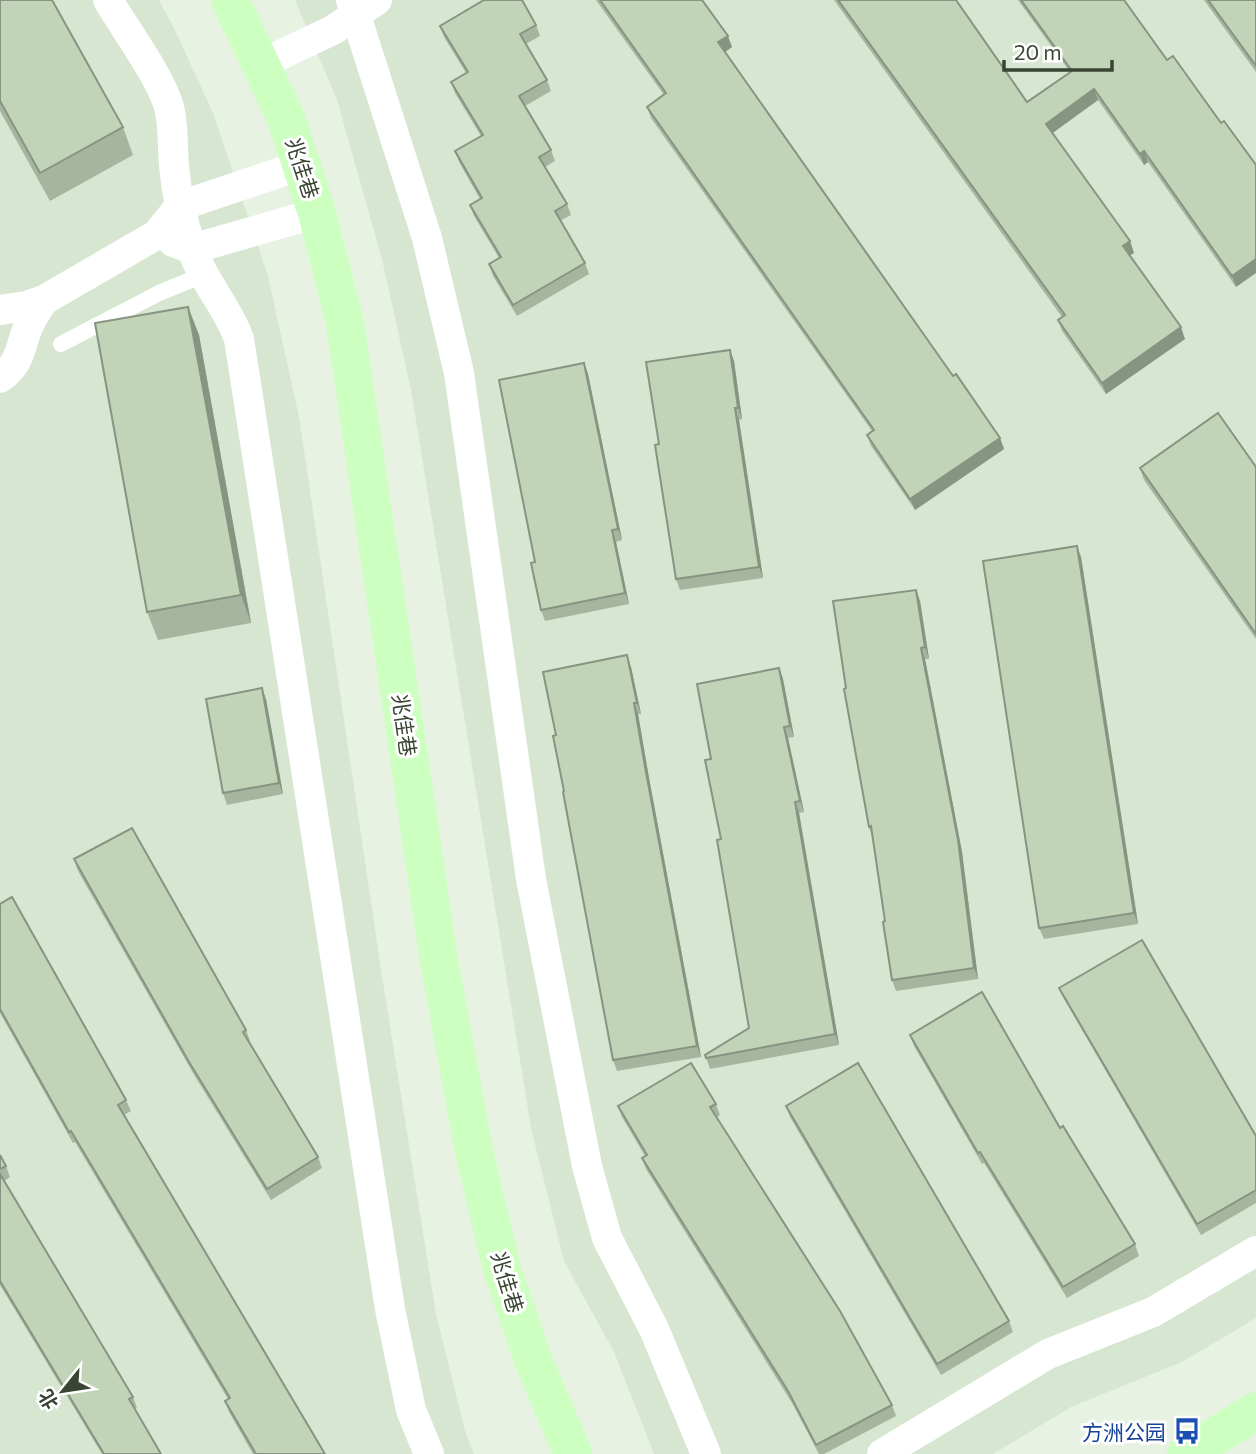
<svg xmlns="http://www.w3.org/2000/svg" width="1256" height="1454" font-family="Commissioner,'Noto Sans SC',sans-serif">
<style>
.residential{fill:#d6e6d1}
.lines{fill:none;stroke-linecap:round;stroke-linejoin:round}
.lane{stroke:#fff;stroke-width:16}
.street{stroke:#fff;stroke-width:30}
.secondary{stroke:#ccffc0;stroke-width:38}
.wall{fill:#a6b69e}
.shaded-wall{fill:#879481}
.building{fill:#c1d4b8;stroke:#879481;stroke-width:2}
.labels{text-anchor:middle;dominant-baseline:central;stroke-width:6;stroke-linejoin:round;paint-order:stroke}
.street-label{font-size:21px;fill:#394433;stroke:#fff}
.transit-label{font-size:21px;fill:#164399;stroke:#fff;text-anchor:end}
</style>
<rect width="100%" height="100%" fill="#e7f2e3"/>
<g class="residential">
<polygon points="0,0 159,0 174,28 213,113 268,276 299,417 382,976 436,1314 465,1431 474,1454 0,1454"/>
<polygon points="295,0 1256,0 1256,1318 1182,1362 1071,1407 993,1454 654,1454 614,1352 564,1261 531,1128 411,390 382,259 337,100"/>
</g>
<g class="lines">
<polyline class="lane" points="61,344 159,293 203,275"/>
<g class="street">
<path d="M108,0C125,29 160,76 169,107C174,126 172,145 174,165C176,193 183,223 192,249C203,282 228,307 239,339L390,1309L411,1410L429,1454"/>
<polyline points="351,0 427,238 459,373 531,879 587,1166 607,1238 654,1329 706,1454"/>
<polyline points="261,64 333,30 377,0"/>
<polyline points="173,242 192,249 317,213"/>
<polyline points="0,310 26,306 44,300 156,235 180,206 302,165"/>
<path d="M0,378C18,364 19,355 25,335C29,322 36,311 44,300"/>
<polyline points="882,1454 1048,1354 1153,1312 1256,1251"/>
</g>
<g class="secondary">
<polyline points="230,0 286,118 317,213 345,323 439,961 474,1151 502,1269 534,1362 573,1454"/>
<polyline points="1186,1454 1256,1411"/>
</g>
</g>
<g class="wall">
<polygon points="0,0 123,127 133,155 50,201 0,111"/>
<polygon points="596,0 702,0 732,47 725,52 953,376 1000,438 1004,449 915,510 871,446 867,435 872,431 651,118 647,107 664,95"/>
<polygon points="834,0 956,0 1027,102 1070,72 1018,0 1124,0 1167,60 1236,287 1148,162 1144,165 1098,100 1052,133 1130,241 1134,253 1130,255 1185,339 1106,394 1062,331 1058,320 1062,317"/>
<polygon points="1204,0 1256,0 1256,72"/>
<polygon points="536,25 540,36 526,44 547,80 551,91 525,106 551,150 555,161 545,167 567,204 571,215 560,221 585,263 589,274 517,316 493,276 489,264 499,258 474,216 470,205 480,199 459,162 455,151 481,136 455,93 451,82 466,73 444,37 440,26"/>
<polygon points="188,307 199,335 251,623 158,640 147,612"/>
<polygon points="730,350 734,361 742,419 739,420 763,578 680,590 676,579 659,444"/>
<polygon points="584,363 588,374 622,540 616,542 629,604 545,621 541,610 535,562"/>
<polygon points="1256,467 1256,639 1144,480 1140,468"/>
<polygon points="1081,557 1138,924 1044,939 1039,928"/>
<polygon points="916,590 920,601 929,659 925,659 962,852 978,979 896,991 892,980 885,921 872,835 869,827 846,688"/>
<polygon points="631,667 641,714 638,714 649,778 701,1057 617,1071 613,1060 564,791 556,735"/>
<polygon points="779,668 783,679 794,737 788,738 804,812 799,813 839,1045 710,1069 705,1055 749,1028 711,759"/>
<polygon points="266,699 283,794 227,805 223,793"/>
<polygon points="74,859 246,1030 250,1041 249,1042 318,1157 322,1168 271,1200 193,1073 78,871"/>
<polygon points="0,904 126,1100 131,1111 124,1115 325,1454 253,1454 229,1412 225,1401 228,1399 75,1142 73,1143 0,1013"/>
<polygon points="1059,988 1256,1136 1256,1203 1201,1235 1064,999"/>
<polygon points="910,1035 1060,1128 1135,1244 1139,1256 1067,1298 984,1163 982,1164 914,1046"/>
<polygon points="716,1104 720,1115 717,1117 892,1405 896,1416 824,1454 819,1454 792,1403 646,1169 642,1158 645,1156 622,1117 618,1106"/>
<polygon points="786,1106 1009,1321 1013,1332 941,1375 790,1117"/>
<polygon points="0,1155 6,1166 10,1177 4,1181 133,1397 137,1408 135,1409 161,1454 102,1454 0,1285"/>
</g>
<g class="shaded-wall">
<polygon points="728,36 732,47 722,54 718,42"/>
<polygon points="1094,89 1098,100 1050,135 1046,124"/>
<polygon points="1144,151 1148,162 1144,165 1140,154"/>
<polygon points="1130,241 1134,253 1127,257 1123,246"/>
<polygon points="1256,259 1256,273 1236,287 1232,276"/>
<polygon points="188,307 199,335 251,623 241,595"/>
<polygon points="1181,327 1185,339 1106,394 1102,383"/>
<polygon points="730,350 734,361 742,419 738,408"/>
<polygon points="584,363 588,374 622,540 618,529"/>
<polygon points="735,408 739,420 763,578 759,567"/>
<polygon points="1000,438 1004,449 915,510 910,499"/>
<polygon points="612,530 616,542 629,604 625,593"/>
<polygon points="1077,546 1081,557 1138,924 1134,913"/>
<polygon points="916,590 920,601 929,659 925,647"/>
<polygon points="921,648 925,659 962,852 978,979 974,968"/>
<polygon points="627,655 631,667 641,714 637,703"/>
<polygon points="779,668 783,679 794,737 790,726"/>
<polygon points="262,688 266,699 283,794 279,783"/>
<polygon points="634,703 638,714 649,778 701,1057 697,1046 645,767"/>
<polygon points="784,727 788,738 804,812 800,801"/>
<polygon points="795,802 799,813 839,1045 835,1034"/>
</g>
<g class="building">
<polygon points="0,0 52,0 123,127 40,173 0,101"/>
<polygon points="484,0 522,0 536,25 520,34 547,80 519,96 551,150 539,157 567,204 555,211 585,263 513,305 489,264 501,257 470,205 482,198 455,151 483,135 451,82 468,72 440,26"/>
<polygon points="600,0 702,0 728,36 718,42 953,376 956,374 1000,438 910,499 867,435 874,430 647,107 666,93"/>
<polygon points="838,0 956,0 1027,102 1072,71 1021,0 1124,0 1167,60 1173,56 1221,123 1224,121 1256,165 1256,259 1232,276 1144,151 1140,154 1094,89 1046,124 1130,241 1123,246 1181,327 1102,383 1058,320 1065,315"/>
<polygon points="1208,0 1256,0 1256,66"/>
<polygon points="188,307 241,595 147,612 95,323"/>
<polygon points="730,350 738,408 735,408 759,567 676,579 655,445 659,444 646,362"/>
<polygon points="584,363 618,529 612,530 625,593 541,610 531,563 535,562 499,380"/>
<polygon points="1218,413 1256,467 1256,634 1140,468"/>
<polygon points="1077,546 1134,913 1039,928 983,561"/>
<polygon points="916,590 925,647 921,648 958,840 974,968 892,980 883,922 885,921 871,826 869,827 844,689 846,688 833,601"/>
<polygon points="627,655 637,703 634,703 645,767 697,1046 613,1060 563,792 564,791 553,736 556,735 543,672"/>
<polygon points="779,668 790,726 784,727 800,801 795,802 835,1034 706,1058 705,1055 749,1028 717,840 721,839 705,760 711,759 697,684"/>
<polygon points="262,688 279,783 223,793 206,699"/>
<polygon points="132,828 246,1030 243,1032 318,1157 267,1189 189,1062 74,859"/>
<polygon points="12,897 126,1100 118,1105 325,1454 256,1454 225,1401 230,1398 71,1131 69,1132 0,1009 0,904"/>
<polygon points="1142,940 1256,1136 1256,1190 1197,1224 1059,988"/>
<polygon points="982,992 1060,1128 1063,1126 1135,1244 1063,1287 980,1152 978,1153 910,1035"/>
<polygon points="691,1063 716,1104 710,1107 840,1311 892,1405 816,1445 788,1391 642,1158 647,1155 618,1106"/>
<polygon points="858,1063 1009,1321 937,1364 786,1106"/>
<polygon points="0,1155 6,1166 0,1169"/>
<polygon points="0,1174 133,1397 129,1399 161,1454 104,1454 0,1281"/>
</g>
<defs>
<symbol id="bus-bare" viewBox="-9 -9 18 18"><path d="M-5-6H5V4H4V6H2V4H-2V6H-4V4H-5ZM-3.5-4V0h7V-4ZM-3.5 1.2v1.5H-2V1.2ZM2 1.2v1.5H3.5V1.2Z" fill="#1a4fb4" stroke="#fff" stroke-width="2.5" paint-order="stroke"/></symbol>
</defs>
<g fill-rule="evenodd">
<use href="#bus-bare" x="1168" y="1412" width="38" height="38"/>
</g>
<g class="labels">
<g class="street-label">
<text transform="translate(303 168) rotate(72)">兆佳巷</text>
<text transform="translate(405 725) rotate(82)">兆佳巷</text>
<text transform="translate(508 1282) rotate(73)">兆佳巷</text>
</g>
<g class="transit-label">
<text x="1166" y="1431">方洲公园</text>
</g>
</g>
<g transform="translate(63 1391) rotate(240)" stroke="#ffffff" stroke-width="5" paint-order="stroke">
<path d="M0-5L12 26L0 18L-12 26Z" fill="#394433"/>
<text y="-10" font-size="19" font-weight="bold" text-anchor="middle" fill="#394433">北</text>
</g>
<path d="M1004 60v10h108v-10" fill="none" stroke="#394433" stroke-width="3.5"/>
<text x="1014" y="60" font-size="21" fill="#394433" stroke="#ffffff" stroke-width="5" paint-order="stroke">20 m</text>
</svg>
